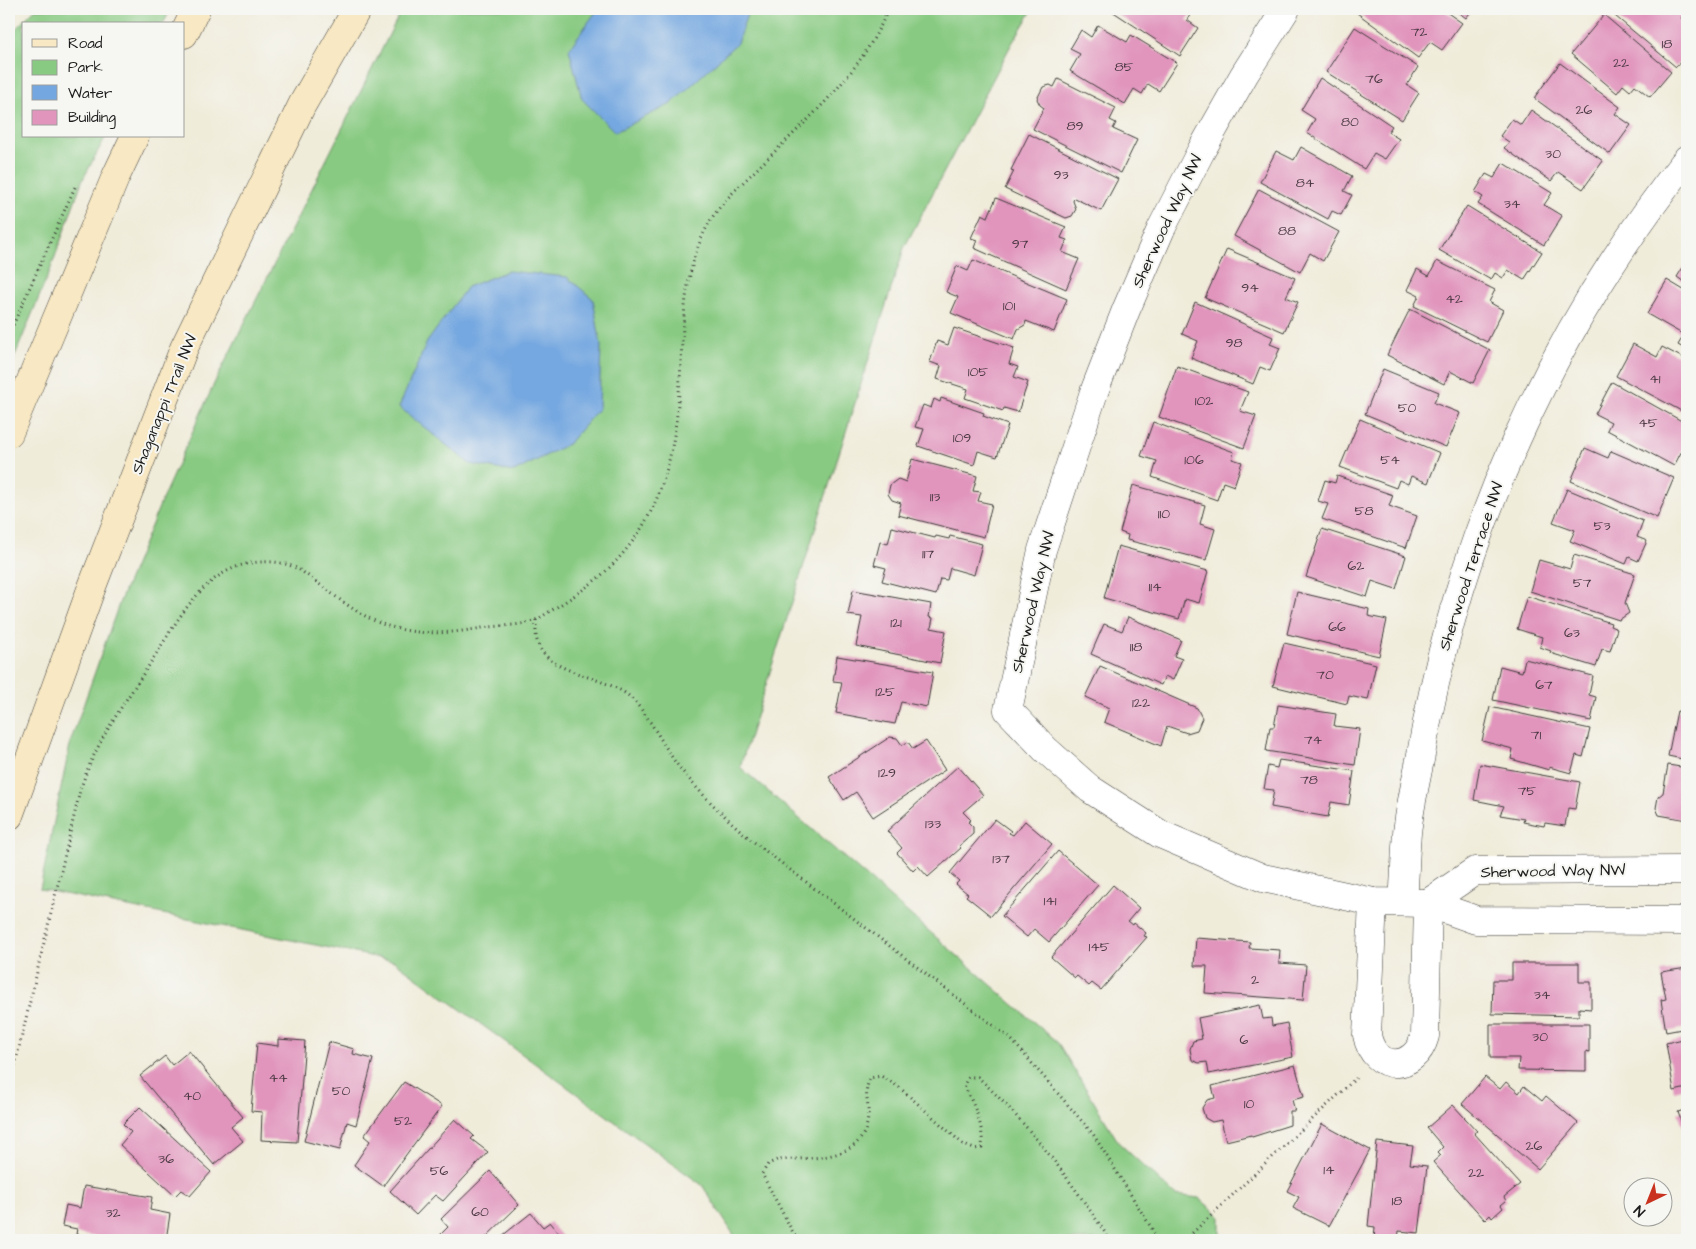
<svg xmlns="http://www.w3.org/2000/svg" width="1696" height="1249" font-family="'Architects Daughter',sans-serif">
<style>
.green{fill:#88ca82;stroke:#52734f}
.water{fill:#74a7e0;stroke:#48627e}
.building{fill:#e195bd}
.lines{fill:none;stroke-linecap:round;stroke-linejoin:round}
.street-casing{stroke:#3c3b38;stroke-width:29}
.secondary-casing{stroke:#3c3b38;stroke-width:29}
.path{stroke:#3c3b38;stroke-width:3;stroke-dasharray:1 4;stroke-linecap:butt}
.street{stroke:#fff;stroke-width:28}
.secondary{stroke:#f8e8c3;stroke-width:28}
.labels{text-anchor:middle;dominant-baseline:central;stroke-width:4;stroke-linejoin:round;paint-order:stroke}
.number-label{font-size:14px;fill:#4d3a44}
.street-label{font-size:16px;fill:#1c1c1c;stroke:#f6f6f2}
</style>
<rect width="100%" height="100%" fill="#f6f6f2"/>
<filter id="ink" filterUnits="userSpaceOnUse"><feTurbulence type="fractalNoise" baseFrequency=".02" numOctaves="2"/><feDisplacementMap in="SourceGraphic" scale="10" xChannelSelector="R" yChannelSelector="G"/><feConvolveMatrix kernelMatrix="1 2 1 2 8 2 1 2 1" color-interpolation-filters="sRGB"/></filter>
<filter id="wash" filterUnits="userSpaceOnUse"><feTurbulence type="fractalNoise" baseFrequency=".0096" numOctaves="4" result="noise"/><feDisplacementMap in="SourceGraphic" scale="20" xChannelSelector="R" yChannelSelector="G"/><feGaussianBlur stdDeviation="1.12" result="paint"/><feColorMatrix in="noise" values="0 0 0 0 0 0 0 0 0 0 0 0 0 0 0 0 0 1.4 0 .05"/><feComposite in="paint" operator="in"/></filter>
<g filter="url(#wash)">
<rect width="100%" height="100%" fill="#f0ecda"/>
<g class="green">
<polygon points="35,9 171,9 163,24 24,24 24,136 106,136 82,181 51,268 9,370 9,36"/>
<polygon points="402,9 1033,9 1011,45 904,248 740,767 1058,1043 1119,1143 1175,1195 1199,1198 1220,1216 1220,1239 1222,1240 737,1240 702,1185 394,961 40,889 71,740 120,601 164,495 214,384"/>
</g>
<g class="water">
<polygon points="598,9 749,9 737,43 671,104 615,132 582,99 569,49"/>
<polygon points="508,271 567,277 593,299 601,346 599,408 568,444 514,472 470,464 399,407 427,342 467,287"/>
</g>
<g id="blocks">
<g class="building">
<polygon points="1109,9 1186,9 1192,12 1187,20 1198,28 1180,56"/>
<polygon points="1360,9 1442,9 1462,23 1442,50 1430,42 1418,58 1357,13"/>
<polygon points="1454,9 1473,9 1466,18"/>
<polygon points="1611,9 1684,9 1687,11 1681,18 1687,23 1683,30 1687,34 1687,54 1676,67 1609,11"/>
<polygon points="1604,15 1671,72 1650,97 1635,85 1630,91 1623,85 1617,93 1571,54"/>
<polygon points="1098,25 1127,42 1131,35 1177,63 1159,91 1148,84 1142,94 1134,89 1125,104 1070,71 1080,54 1070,49 1081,30 1091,37"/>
<polygon points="1355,27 1418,67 1407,85 1419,93 1402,120 1326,72"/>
<polygon points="1560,63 1620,107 1615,114 1631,125 1610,154 1534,98"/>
<polygon points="1320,78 1392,126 1388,132 1399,139 1385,159 1374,153 1364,169 1307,133 1315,119 1301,110"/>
<polygon points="1058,79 1116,108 1110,120 1116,123 1113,129 1137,140 1121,173 1033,129 1044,108 1040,105 1037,99 1043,87 1050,85 1054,87"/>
<polygon points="1531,110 1603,161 1583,189 1558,172 1551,181 1504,148 1509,142 1500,136 1512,119 1521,125"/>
<polygon points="1029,134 1118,179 1101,211 1074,198 1073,201 1076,209 1072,216 1066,218 1005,189 1014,171 1011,170"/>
<polygon points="1301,147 1352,176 1344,191 1352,195 1341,215 1332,211 1328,219 1260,182 1276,151 1294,160"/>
<polygon points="1503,163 1552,193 1544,205 1562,216 1544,245 1478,204 1483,197 1475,192 1486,174 1494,178"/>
<polygon points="1259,189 1339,232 1323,261 1310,253 1300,272 1234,236"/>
<polygon points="996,198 1066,227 1061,238 1067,240 1062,252 1079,259 1066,289 974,248 977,240 971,238 982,214 988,217"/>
<polygon points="1467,206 1542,252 1524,280 1508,270 1503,278 1495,273 1491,280 1439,250"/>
<polygon points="1227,249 1295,278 1286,297 1298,302 1284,332 1205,298"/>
<polygon points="973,260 1067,299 1054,332 1026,321 1025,325 1018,329 1014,339 951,313 958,297 946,292 957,266 968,271"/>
<polygon points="1437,261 1495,290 1489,302 1503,310 1487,342 1414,306 1419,296 1407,290 1417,269 1429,276"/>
<polygon points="1687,261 1687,284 1677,277"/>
<polygon points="1667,280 1687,292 1687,350 1678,345 1684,335 1647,314"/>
<polygon points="1195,302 1273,337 1270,344 1280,348 1270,371 1260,367 1253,384 1191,358 1198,341 1182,334"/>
<polygon points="1410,309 1490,350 1473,383 1450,371 1444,384 1387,355"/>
<polygon points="954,328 1014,348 1009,364 1018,367 1014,377 1028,382 1018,412 1004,408 1003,411 965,398 968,389 937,379 941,366 930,362 937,341 948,345"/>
<polygon points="1633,344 1657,357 1662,347 1687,360 1687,414 1616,376"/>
<polygon points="1177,366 1248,392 1240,411 1256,416 1244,448 1159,417"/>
<polygon points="1383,369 1439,392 1434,403 1460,413 1446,447 1365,414"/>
<polygon points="1612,382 1687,424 1687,441 1674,466 1607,430 1611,422 1595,414"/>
<polygon points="941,398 984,413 983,416 1008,425 997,457 978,451 974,465 918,446 924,429 915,427 923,405 931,408 934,399 940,402"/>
<polygon points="1360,419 1440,453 1428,483 1411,476 1408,484 1399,480 1396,488 1340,467"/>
<polygon points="1153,422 1234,452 1232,459 1242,462 1234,486 1223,482 1217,500 1152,477 1157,461 1141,456"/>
<polygon points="1585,448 1608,458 1611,451 1674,478 1657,518 1571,481"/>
<polygon points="912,459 977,476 973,491 981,492 978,501 992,504 984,537 898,515 901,503 892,500 888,494 890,485 898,479 906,482"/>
<polygon points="1337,476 1393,495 1389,506 1417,516 1406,548 1322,519 1328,504 1318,501 1325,480 1335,483"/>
<polygon points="1133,485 1205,505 1200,524 1215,529 1206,560 1127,540 1128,535 1120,532"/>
<polygon points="1567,489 1643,521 1637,537 1647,541 1638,561 1629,557 1626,564 1570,541 1575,530 1553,522"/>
<polygon points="892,527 935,538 936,536 949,539 950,536 982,544 974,575 950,568 947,580 940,579 936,595 882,581 886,568 874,565 880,542 888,544"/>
<polygon points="1322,529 1406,556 1396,589 1372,581 1367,597 1306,577"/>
<polygon points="1118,546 1208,571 1199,603 1185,599 1179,619 1104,598"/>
<polygon points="1574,555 1635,574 1625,603 1629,613 1619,620 1530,591 1539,560 1570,569"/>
<polygon points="853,590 931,604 929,617 933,618 931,628 946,631 940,663 856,646 862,617 848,615"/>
<polygon points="1297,592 1369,609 1368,616 1387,620 1379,656 1287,634"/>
<polygon points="1527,596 1611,623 1610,626 1617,629 1610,651 1602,649 1596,667 1550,653 1551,651 1540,647 1542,637 1517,629"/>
<polygon points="1128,617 1181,640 1174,656 1182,659 1173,680 1165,676 1161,685 1091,654 1104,624 1122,631"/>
<polygon points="1284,643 1376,664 1368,700 1349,696 1347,704 1273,686"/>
<polygon points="837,656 933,672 927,707 901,702 895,724 836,713 842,682 833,681"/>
<polygon points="1525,659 1593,676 1589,695 1596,697 1591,721 1493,700 1500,666 1522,672"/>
<polygon points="1100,666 1197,708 1202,718 1197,730 1187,733 1167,726 1161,746 1104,722 1109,708 1085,697"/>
<polygon points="1278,705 1336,714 1334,726 1360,729 1355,765 1266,751 1270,727 1274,727"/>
<polygon points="1490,707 1590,729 1583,757 1576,755 1571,773 1549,767 1549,770 1511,759 1513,749 1482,741"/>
<polygon points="1677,711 1687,713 1687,760 1668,756"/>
<polygon points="890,737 897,738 902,745 908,742 913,749 926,741 945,770 873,817 856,792 844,800 829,777"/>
<polygon points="1279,760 1354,771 1349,805 1331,802 1328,817 1271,807 1274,790 1264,789 1268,766 1277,768"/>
<polygon points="1480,764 1580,782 1575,809 1568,808 1565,826 1545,823 1544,826 1523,822 1524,819 1500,815 1504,806 1474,800"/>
<polygon points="1668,765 1687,768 1687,820 1659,815 1656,808 1658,797 1663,793"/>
<polygon points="958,766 983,795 963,812 971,820 968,822 973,827 973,834 959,846 961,848 928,877 918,866 913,871 897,853 902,848 887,831"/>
<polygon points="995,819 1011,831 1009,833 1013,835 1025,821 1052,844 991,916 966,896 968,894 956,884 959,881 950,873"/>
<polygon points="1058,851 1098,885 1049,942 1034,929 1027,937 1002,916"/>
<polygon points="1113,885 1139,908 1128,921 1133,925 1134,923 1146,933 1144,936 1147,937 1101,990 1092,983 1089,986 1077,976 1075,978 1051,957"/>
<polygon points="1196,938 1250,942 1249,948 1280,950 1279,963 1306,965 1303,1000 1205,993 1207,966 1194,966"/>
<polygon points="1512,963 1579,963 1579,982 1591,982 1591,1009 1579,1008 1579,1016 1492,1014 1493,980 1512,980"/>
<polygon points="1687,968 1687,1028 1666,1032 1661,1000 1666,999 1661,972"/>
<polygon points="1260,1005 1263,1019 1271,1018 1272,1026 1287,1023 1293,1057 1209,1074 1207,1062 1199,1063 1192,1060 1190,1049 1193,1041 1202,1039 1198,1018"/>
<polygon points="1490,1024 1589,1024 1589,1052 1586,1051 1586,1071 1518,1070 1519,1058 1490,1058"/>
<polygon points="1687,1038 1687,1088 1674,1091 1666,1043"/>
<polygon points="278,1039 305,1041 297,1142 261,1140 262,1112 251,1111 257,1043 278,1046"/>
<polygon points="329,1042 354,1049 353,1054 373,1059 356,1125 347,1122 340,1150 304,1141"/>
<polygon points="189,1051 243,1117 231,1127 243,1141 214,1165 140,1076 165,1056 172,1065"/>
<polygon points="1295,1065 1304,1097 1292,1100 1295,1111 1290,1111 1290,1125 1252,1137 1251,1135 1226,1141 1221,1120 1212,1122 1205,1118 1202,1108 1207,1100 1215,1098 1212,1086"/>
<polygon points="1485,1077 1500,1089 1506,1082 1519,1093 1524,1086 1542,1101 1546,1096 1578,1123 1538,1169 1462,1104"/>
<polygon points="404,1082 442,1106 383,1186 354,1165 370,1141 364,1136"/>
<polygon points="1453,1105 1477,1131 1474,1133 1520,1184 1504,1197 1506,1201 1501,1205 1503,1208 1492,1218 1490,1215 1485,1220 1433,1162 1441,1155 1438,1152 1443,1147 1427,1128"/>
<polygon points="140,1107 211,1172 190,1196 181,1190 175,1196 120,1145 131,1132 123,1124"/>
<polygon points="1687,1109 1687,1131 1685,1132 1678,1112"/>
<polygon points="455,1119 474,1136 471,1139 488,1152 443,1201 435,1195 416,1215 390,1191"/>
<polygon points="1322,1124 1370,1150 1329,1226 1293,1208 1299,1197 1287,1191"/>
<polygon points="1377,1142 1413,1146 1410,1164 1427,1166 1419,1233 1399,1231 1398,1240 1374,1240 1375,1227 1368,1226"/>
<polygon points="490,1171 519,1205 483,1240 435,1240 448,1227 441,1219"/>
<polygon points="84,1186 152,1197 150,1210 170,1214 166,1240 118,1240 76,1234 77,1229 62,1226 66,1205 80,1208"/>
<polygon points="531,1213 543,1227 550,1222 565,1240 497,1240"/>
</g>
</g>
</g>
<g filter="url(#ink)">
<use href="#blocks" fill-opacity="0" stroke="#3c3b38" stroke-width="1"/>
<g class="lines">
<defs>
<g id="street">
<polyline points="1286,9 1244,75 1201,151 1161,229 1126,310 1094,392 1042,550 1008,710 1045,749 1090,789 1160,834 1263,878 1373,902 1428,903 1476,920 1687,921"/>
<path d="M1373,902L1367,1035C1374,1073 1415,1072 1425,1036L1428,903"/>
<path d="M1403,902C1405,879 1405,856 1407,833C1410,805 1417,777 1422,749C1459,534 1551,330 1687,159"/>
<polyline points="1428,903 1475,871 1687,870"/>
</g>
<g id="secondary">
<polyline points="184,34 196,9"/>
<polyline points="9,433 116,176 135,136"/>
<polyline points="9,816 90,592 184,348 302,105 357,9"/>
</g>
</defs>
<use href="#street" class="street-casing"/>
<use href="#secondary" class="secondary-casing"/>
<g class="path">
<polyline points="9,334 75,187"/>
<path d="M536,620C536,629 535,638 539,646C552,675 607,676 630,697C649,715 661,742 676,763C698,792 723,815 750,839L1011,1039L1093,1134L1159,1240"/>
<path d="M9,1090L80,791C95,741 127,700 155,656C180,616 207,565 260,562C275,561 291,563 304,573C330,591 352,612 382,624C415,636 449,634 482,628C499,625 526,627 541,617C563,603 588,588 607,570C674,507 678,427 682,341C685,298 689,255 712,218C725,198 745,181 762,164C810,117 863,72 888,9"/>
<path d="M797,1240L762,1174L768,1164L777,1160C811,1157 865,1163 868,1116C869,1100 863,1094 870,1078L881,1076L899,1087L964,1145L974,1149L982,1148C984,1124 974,1106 964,1085L969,1077H978C1032,1128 1069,1178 1110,1240"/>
<polyline points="1185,1240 1356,1078"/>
</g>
<use href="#street" class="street"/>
<use href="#secondary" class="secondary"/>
</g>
</g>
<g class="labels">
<g class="number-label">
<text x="1419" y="32">72</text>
<text x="1667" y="44">18</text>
<text x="1621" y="63">22</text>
<text x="1124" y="67">85</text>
<text x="1374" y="79">76</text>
<text x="1584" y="110">26</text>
<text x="1350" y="122">80</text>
<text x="1075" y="126">89</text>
<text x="1553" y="154">30</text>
<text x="1061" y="175">93</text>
<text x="1305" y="183">84</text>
<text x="1512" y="204">34</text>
<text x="1287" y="231">88</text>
<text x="1020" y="244">97</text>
<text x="1250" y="288">94</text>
<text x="1454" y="299">42</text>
<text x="1009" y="306">101</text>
<text x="1234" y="343">98</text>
<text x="978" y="372">105</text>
<text x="1655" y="379">41</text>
<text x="1204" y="401">102</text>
<text x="1407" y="408">50</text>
<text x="1648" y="423">45</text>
<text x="962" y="438">109</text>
<text x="1194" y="460">106</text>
<text x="1390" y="460">54</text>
<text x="935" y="497">113</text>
<text x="1364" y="511">58</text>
<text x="1164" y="514">110</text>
<text x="1602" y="526">53</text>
<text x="928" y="554">117</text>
<text x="1356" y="566">62</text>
<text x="1582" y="583">57</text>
<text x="1155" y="587">114</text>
<text x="896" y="623">121</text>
<text x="1337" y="627">66</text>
<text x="1572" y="633">63</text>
<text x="1136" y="647">118</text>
<text x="1325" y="675">70</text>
<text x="1544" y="685">67</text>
<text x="885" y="692">125</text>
<text x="1141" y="703">122</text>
<text x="1536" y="735">71</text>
<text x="1313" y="740">74</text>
<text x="887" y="773">129</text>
<text x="1309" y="780">78</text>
<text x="1527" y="791">75</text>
<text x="933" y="824">133</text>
<text x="1001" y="859">137</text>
<text x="1050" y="901">141</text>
<text x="1099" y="947">145</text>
<text x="1255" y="980">2</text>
<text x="1542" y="995">34</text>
<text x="1540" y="1037">30</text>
<text x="1244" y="1040">6</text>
<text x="278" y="1078">44</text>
<text x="341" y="1091">50</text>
<text x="192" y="1096">40</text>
<text x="1249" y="1104">10</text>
<text x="403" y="1121">52</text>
<text x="1534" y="1146">26</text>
<text x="166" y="1159">36</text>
<text x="1329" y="1170">14</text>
<text x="439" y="1171">56</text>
<text x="1476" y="1173">22</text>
<text x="1397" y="1201">18</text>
<text x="480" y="1212">60</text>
<text x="113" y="1213">32</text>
</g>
<g class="street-label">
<text transform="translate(1167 221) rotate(-65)">Sherwood Way NW</text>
<text transform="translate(164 404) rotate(-68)">Shaganappi Trail NW</text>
<text transform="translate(1471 566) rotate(-72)">Sherwood Terrace NW</text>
<text transform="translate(1033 602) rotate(-77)">Sherwood Way NW</text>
<text transform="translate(1553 871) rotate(-1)">Sherwood Way NW</text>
</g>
</g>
<rect width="1696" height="1249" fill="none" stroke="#f6f6f2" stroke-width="30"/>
<rect x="22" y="22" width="162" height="115" fill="#f6f6f2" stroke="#9f9f9c"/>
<rect x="32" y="39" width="25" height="8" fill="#f8e8c3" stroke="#9f9f9c"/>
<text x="68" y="48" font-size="15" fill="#1c1c1c">Road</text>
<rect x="32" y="60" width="25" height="15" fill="#88ca82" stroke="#9f9f9c"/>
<text x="68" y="72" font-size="15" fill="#1c1c1c">Park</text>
<rect x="32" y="85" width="25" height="15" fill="#74a7e0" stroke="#9f9f9c"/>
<text x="68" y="98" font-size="15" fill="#1c1c1c">Water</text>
<rect x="32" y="110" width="25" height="15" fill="#e195bd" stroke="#9f9f9c"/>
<text x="68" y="122" font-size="15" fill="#1c1c1c">Building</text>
<g transform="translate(1648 1202) rotate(223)"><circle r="24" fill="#f6f6f2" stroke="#9f9f9c"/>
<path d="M0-4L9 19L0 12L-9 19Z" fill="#c8321e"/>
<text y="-8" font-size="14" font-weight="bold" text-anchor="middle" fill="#1c1c1c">N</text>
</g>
</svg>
